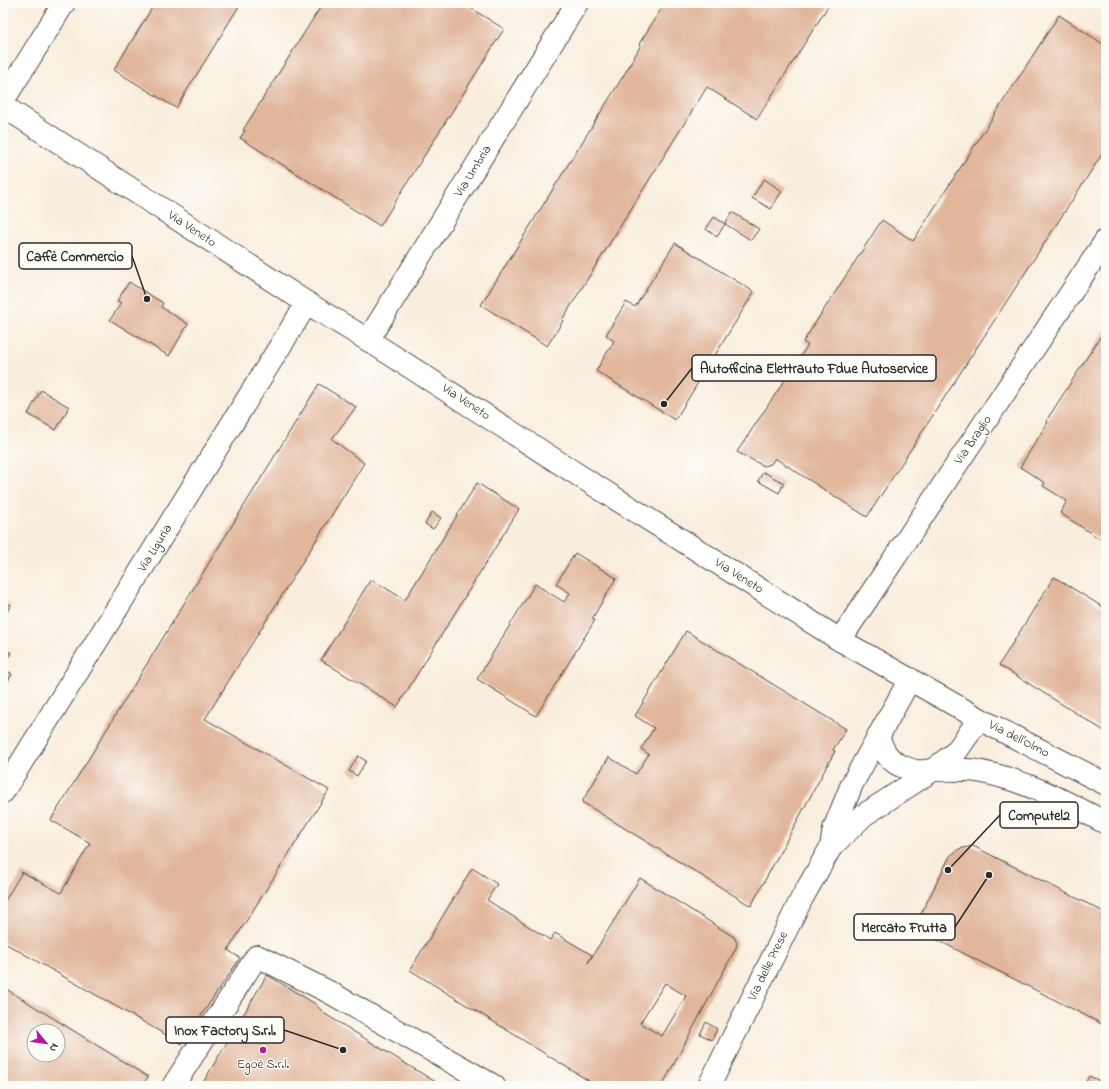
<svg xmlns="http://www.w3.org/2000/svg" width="1109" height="1089" font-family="'Indie Flower',sans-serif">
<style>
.building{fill:#e1b69b;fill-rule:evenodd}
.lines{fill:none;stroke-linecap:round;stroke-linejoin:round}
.minor-casing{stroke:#4a4846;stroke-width:24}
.major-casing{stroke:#4a4846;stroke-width:24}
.minor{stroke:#fff;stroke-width:22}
.major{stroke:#fff;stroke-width:22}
.poi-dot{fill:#b5179e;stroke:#fdfcf7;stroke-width:1.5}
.labels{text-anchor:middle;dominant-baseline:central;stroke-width:3;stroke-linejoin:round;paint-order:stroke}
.street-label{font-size:13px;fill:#2b2b2b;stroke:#fdfcf7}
.poi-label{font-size:13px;fill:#2b2b2b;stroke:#fdfcf7}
.leader{fill:none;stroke:#2b2b2b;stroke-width:1.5}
.callout-dot{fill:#2b2b2b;stroke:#fdfcf7;stroke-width:1.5}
.callout{fill:#fdfcf7;stroke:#2b2b2b;stroke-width:1.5}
.callout-label{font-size:14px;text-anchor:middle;font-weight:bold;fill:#2b2b2b}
</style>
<rect width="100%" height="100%" fill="#fdfcf7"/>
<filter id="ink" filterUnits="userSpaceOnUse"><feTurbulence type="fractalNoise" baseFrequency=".025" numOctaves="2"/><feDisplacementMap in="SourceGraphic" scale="8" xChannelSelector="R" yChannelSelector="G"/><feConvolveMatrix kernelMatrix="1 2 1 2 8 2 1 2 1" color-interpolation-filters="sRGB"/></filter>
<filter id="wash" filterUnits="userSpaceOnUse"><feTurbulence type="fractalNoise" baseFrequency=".012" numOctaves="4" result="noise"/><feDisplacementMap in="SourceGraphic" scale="16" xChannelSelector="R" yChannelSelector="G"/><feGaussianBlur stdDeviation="0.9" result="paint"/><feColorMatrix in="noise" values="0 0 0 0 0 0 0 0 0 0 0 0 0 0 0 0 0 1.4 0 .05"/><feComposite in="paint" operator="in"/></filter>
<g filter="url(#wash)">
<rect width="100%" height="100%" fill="#f9eddd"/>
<g id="blocks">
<g class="building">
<polygon points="155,3 241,3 176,108 114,70"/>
<polygon points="323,3 471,3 469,7 504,29 380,226 240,138 245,131 243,130"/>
<polygon points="665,3 830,3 757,119 707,87 562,320 563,321 547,346 481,305 627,70 641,45 639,44"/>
<polygon points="1059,15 1106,46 1106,148 867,517 775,458 771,464 764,466 737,452 808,345 803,342 882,220 913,241"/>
<polygon points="764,179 782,191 771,209 752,198"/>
<polygon points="732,212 759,229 751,240 725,224 717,237 706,229 714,217 725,224"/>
<polygon points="675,243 754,292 675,420 596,371 614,341 606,335 626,302 635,307"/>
<polygon points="129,282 163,303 161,307 188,324 169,356 110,320 121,303 117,301"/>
<polygon points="1106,328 1106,543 1060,513 1067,501 1043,486 1045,483 1020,467 1048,422 1046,421"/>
<polygon points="319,384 356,407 332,439 364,463 205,719 329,790 228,950 240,958 182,1044 3,942 3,904 22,872 61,893 90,843 51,820"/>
<polygon points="41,390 69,407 56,430 28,414"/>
<polygon points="763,472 784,483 779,493 758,481"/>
<polygon points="477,483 519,509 397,707 321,660 371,579 405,600"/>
<polygon points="432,512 441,518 433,529 425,524"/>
<polygon points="575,553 616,578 592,619 595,620 536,716 477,679 535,584 564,602 570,593 556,584"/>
<polygon points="1054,577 1106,609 1106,732 999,665"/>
<polygon points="4,601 11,605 3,618 3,602"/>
<polygon points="686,631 846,729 833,750 835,751 751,906 582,802 609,757 636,774 649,754 641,749 654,728 635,716"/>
<polygon points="3,648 11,653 7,659 3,657"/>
<polygon points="3,668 12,674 3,689"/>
<polygon points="358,756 366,761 357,776 349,771"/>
<polygon points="973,846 1106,913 1106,1026 914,928 950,856 959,849"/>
<path d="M472,868L497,884L487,900L550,940L555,933L592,955L588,963L640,878L734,937L737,943L736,948L662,1086H597L410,970ZM665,983L686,996L662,1036L640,1023Z"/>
<polygon points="267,975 314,1003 325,1014 442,1086 201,1086"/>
<path d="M3,987L148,1077L142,1086H3ZM34,1031H58V1055H34Z"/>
<polygon points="706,1022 717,1029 712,1040 700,1034"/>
<polygon points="1089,1076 1098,1080 1095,1086 1084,1086"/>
</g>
</g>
</g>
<g filter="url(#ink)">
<use href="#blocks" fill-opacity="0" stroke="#4a4846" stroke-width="1"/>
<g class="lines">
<defs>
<g id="minor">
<polyline points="3,101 64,3"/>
<polyline points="368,340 577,3"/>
<polyline points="840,640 1106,240"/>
<path d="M878,736C882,748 887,759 899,765C904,767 910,770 916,771C921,772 928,770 934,770C948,770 963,769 977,771C1023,779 1065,801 1106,823"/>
<polyline points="3,792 307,303"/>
<polyline points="831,847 834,829 852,784 910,679"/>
<polyline points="173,1086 257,956 329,992 494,1086"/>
<polyline points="709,1086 802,898 831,847 864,815 933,770 956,752 979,719"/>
</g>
<polyline id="major" points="3,106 307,303 368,340 583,478 840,640 985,722 1106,784"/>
</defs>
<use href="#minor" class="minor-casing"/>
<use href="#major" class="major-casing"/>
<use href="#minor" class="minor"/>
<use href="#major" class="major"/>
</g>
</g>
<circle class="poi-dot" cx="263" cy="1050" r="4"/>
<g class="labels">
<g class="street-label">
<text transform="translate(473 171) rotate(-58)">Via Umbria</text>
<text transform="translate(192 229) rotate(33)">Via Veneto</text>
<text transform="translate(466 402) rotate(33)">Via Veneto</text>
<text transform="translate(973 440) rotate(-56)">Via Braglio</text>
<text transform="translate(155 548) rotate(-58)">Via Liguria</text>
<text transform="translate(739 576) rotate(32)">Via Veneto</text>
<text transform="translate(1019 739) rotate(27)">Via dell'Olmo</text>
<text transform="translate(768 966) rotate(-64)">Via delle Prese</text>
</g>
<g class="poi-label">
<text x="263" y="1064">Egoè S.r.l.</text>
</g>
</g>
<path class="leader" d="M147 299L132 256M664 404L692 368M948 870L1000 815M989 875L955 927M343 1050L284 1030"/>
<g class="callout-dot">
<circle cx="147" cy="299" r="4"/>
<circle cx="664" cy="404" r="4"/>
<circle cx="948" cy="870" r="4"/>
<circle cx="989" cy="875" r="4"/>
<circle cx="343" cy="1050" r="4"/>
</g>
<g class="callout">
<rect x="19" y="243" width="113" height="26" rx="4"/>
<rect x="692" y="355" width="244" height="26" rx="4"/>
<rect x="1000" y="802" width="78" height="26" rx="4"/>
<rect x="854" y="914" width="101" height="26" rx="4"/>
<rect x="166" y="1017" width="118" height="26" rx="4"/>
</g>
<g class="callout-label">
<text x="75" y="261">Caffè Commercio</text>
<text x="814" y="373">Autofficina Elettrauto Fdue Autoservice</text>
<text x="1039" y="820">Computel2</text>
<text x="904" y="932">Mercato Frutta</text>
<text x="225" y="1035">Inox Factory S.r.l.</text>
</g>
<rect width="1109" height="1089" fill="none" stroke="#fdfcf7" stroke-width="16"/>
<g transform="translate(46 1043) rotate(119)"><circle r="19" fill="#fdfcf7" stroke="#a9a8a5"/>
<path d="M0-3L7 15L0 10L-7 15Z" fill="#b5179e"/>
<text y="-6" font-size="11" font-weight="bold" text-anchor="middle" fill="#2b2b2b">N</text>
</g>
</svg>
